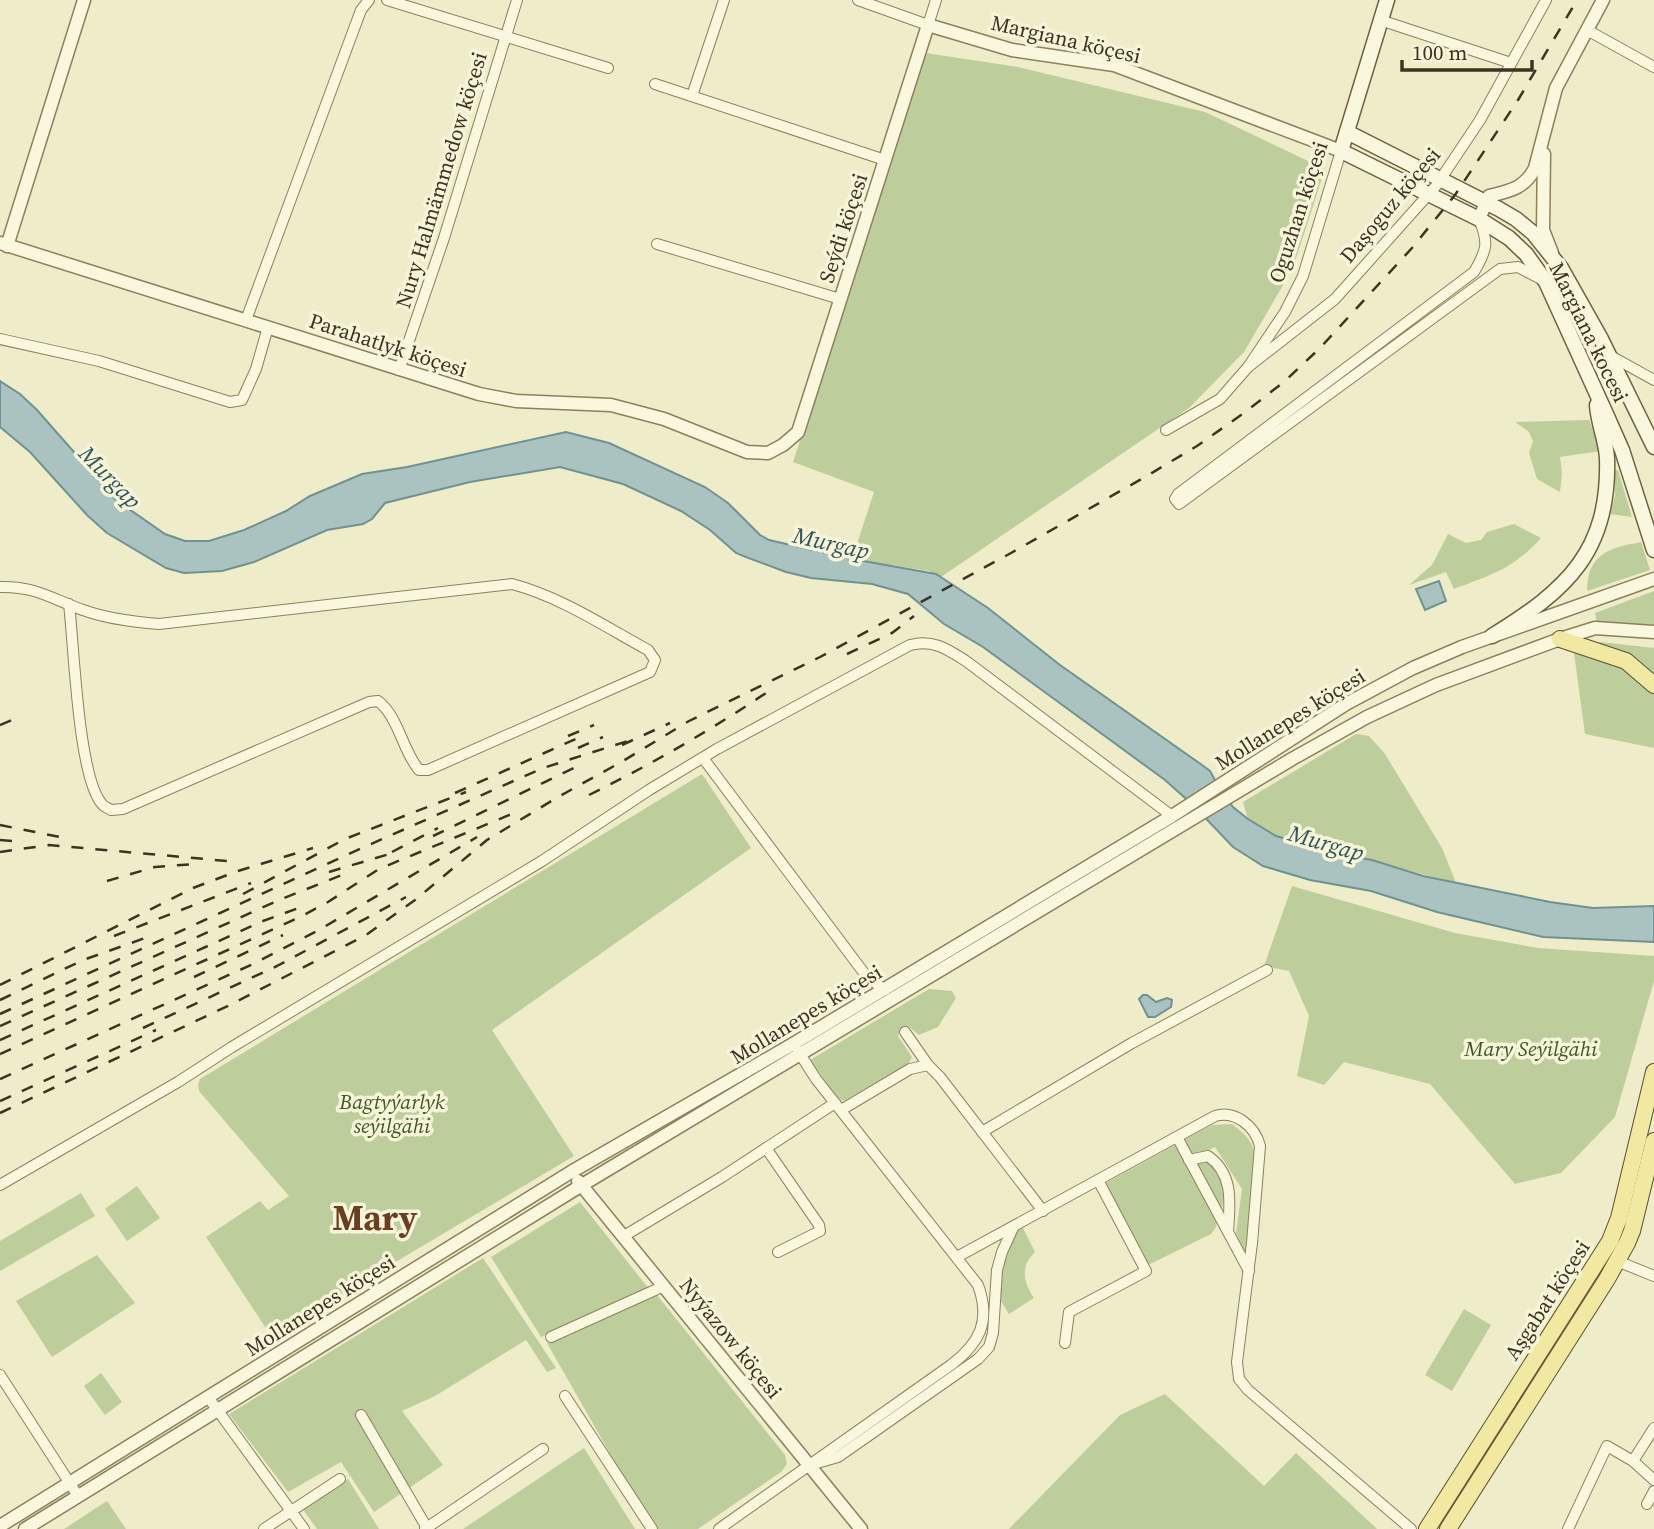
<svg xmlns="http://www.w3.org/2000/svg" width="1654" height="1529" font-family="'Source Serif 4',serif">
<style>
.green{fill:#bdce9c}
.water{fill:#aac3c1;stroke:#709291;stroke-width:2}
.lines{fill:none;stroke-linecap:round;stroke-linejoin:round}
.minor-casing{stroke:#8c805d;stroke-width:12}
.tertiary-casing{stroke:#8c805d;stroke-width:15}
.secondary-casing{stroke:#6e6140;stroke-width:17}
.primary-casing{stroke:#5a4d31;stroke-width:18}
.minor{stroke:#f9f7dd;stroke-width:10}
.tertiary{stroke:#f9f7dd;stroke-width:12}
.secondary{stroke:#f9f7dd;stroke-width:14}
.primary{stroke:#f1e9a2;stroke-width:16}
.rail{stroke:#3c3421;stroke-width:2.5;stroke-dasharray:12 12;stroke-linecap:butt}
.labels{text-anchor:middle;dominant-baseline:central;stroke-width:7;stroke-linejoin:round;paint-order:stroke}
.street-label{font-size:21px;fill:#3c3421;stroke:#f6f4d9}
.park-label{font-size:21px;font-style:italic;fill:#415927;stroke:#f6f4d9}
.water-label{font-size:23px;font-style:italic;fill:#30555c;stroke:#f6f4d9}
.town-label{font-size:35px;font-weight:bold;fill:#693f20;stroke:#f6f4d9}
</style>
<rect width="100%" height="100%" fill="#efecc9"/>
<g class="green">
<polygon points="926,53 1018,67 1205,112 1325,169 1293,268 1244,352 1189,408 941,577 929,571 852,559 874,492 793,462"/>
<polygon points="1589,420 1601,451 1560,457 1562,473 1560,492 1537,479 1529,453 1533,441 1529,432 1515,422"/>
<polygon points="1618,470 1632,517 1610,514 1615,496 1615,471"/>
<path d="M1514,524L1541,538C1513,569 1491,575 1454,589L1446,572L1409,585L1432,565L1448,534L1466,543L1481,540L1487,532Z"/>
<path d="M1641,542L1650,570L1587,591C1587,554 1609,548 1641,542Z"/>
<polygon points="1654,591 1654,626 1597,622 1595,613"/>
<polygon points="1601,642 1654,648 1654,676 1592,645"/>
<path d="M1574,653C1609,654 1627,671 1654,691V748L1585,734Z"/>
<polygon points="1356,734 1369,736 1385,754 1442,848 1456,883 1276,836 1248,819 1243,802"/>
<polygon points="702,774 751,848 492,1030 574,1156 271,1336 206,1237 260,1201 268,1210 289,1196 199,1091 198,1085 200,1079"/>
<polygon points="1292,886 1455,933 1538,948 1654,956 1654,981 1615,1117 1561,1173 1515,1184 1430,1084 1344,1062 1324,1085 1297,1076 1309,1016 1289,971 1264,966"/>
<polygon points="929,989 952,991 956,998 938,1027 919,1035 908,1026 901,1029 898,1036 912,1057 909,1063 845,1100 840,1101 810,1060"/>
<path d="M1232,1124C1240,1130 1250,1138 1253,1148C1261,1170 1248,1227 1245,1252L1236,1233L1242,1189L1215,1147L1194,1158L1184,1140L1212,1125Z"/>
<polygon points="1175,1145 1217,1221 1216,1227 1211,1234 1148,1265 1106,1183"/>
<path d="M1204,1160C1213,1165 1222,1181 1224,1191C1225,1196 1222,1204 1222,1209L1197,1164Z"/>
<polygon points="137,1186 160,1218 127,1241 105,1209"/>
<polygon points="81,1193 95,1216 0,1271 0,1241"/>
<polygon points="580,1202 649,1289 541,1337 491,1257"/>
<path d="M1021,1224L1035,1252C1020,1266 1023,1282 1034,1298L1009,1314L996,1293L1002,1252Z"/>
<polygon points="97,1255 135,1303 52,1357 16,1301"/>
<polygon points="483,1258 556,1368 547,1372 526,1340 435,1396 402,1411 443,1465 374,1512 341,1462 288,1492 229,1414"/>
<polygon points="657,1295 785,1455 787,1464 781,1472 698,1529 653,1529 547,1343"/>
<polygon points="1464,1309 1491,1325 1452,1391 1425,1375"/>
<polygon points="101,1373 122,1402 105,1415 84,1386"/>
<polygon points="1165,1394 1264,1486 1296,1453 1377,1529 1009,1529 1120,1415"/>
<polygon points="584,1448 635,1529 463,1529"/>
<polygon points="348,1479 379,1529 317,1529 302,1508 305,1503"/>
<polygon points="107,1501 126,1529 64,1529"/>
</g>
<g class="water">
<polygon points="0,381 20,394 37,410 116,500 165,534 185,541 209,541 244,530 286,511 310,496 362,474 407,467 566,432 609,443 705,487 728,503 760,535 769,540 852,559 936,574 988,608 1060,665 1202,765 1210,771 1222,793 1233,807 1248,819 1276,836 1342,855 1372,860 1423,876 1550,902 1593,908 1654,906 1654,942 1543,937 1437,912 1371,891 1310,880 1263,866 1233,847 1194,806 1165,780 983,647 944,624 908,594 872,584 811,578 786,572 746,557 736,553 710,530 681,511 623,484 560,467 470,482 385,503 372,519 363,524 327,530 254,562 222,571 184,573 166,568 107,533 87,515 30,452 0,427"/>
<polygon points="1439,581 1446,601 1425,610 1416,589"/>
<polygon points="1143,995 1147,995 1156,1002 1167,998 1172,1000 1171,1007 1155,1017 1148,1017 1139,999"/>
</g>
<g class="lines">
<defs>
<g id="minor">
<polyline points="387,0 608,68"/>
<polyline points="858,0 928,25 936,0"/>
<polyline points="1380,20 1511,63"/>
<polyline points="1587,30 1654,67"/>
<polyline points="655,84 885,160"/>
<polyline points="692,96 724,0"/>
<path d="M1479,219C1489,243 1487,250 1474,272L1178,494L1175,499L1179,504L1500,269L1518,267L1541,279"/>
<polyline points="657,244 840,299"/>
<polyline points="246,320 361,10 369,0"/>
<polyline points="0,339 99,361 230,402 242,400 256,369 268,327"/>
<polyline points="1609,355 1654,380"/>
<polyline points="1248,367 1335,299 1436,186 1480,120 1546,0"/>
<polyline points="399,370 444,238 517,0"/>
<polyline points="1166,430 1220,399 1248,367 1285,312 1303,276 1341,151"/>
<path d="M0,587C36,586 52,599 83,610C108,619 133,622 159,624L512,584C561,597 604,626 648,650L655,660L650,672L428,770H419C402,750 399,717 378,701L369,702L123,809L111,810C108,808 104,807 102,804C78,777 74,645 69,604"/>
<polyline points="703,758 867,977 885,990"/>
<polyline points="905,1032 928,1065"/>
<polyline points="841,1110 910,1069 928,1065 940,1077 1043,1211"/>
<polyline points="982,1132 1132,1043 1267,970"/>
<polyline points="1177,1137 1249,1271"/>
<polyline points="766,1148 819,1225 820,1231 778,1252"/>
<path d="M1189,1160L1208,1156C1234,1174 1230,1203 1228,1232"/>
<path d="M0,1185L178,1082L232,1047L542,861L649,790L717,749L910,645C933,639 947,649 966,661L1172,816"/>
<polyline points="624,1236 722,1177 835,1103"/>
<path d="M957,1257L1215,1116C1235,1110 1255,1126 1260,1146L1252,1243L1237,1362L1239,1379L1248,1390L1411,1529"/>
<polyline points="1617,1261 1654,1276"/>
<polyline points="551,1337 664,1286"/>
<polyline points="1065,1343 1069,1312 1146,1271 1098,1180"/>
<polyline points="0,1375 78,1496"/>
<polyline points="565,1396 652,1529"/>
<polyline points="208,1397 304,1529"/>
<polyline points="361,1415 427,1528"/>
<polyline points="1633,1461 1654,1428"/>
<polyline points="817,1463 838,1457 978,1359 989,1347 993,1333 997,1270 1002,1252 1013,1228"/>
<polyline points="1647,1504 1654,1491"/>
<polyline points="264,1529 340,1479"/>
<polyline points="425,1529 543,1449"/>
<path d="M719,1529L951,1365C980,1343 991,1321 978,1285L816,1079L798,1051"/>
<polyline points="1568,1529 1607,1446 1633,1461 1654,1480"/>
</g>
<g id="tertiary">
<polyline points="1544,154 1543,230 1552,253"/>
<path d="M1479,219L1489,196C1510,191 1525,188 1535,168L1556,88L1603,0"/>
<polyline points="0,243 479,394 516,401 611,405 664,419 747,452 768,453 783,445 798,432 928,25 1012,50 1114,65 1341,151"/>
<polyline points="7,246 84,0"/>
<polyline points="578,1181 861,1529"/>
<polyline points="0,1526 571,1172 793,1044 1172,816 1346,704 1413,668 1462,647 1654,579"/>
<polyline points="25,1529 582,1185 1292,759 1367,717 1436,685 1560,639 1595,628 1654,632"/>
</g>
<g id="secondary">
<polyline points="1387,0 1341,151 1479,219 1509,238 1526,254 1546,282 1606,414 1622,450 1654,550"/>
<polyline points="1347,132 1499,209 1516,219 1533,233 1561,268 1601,339 1654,447"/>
<path d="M1492,636C1567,590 1610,551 1607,458C1606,440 1598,423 1597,405"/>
</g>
<g id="primary">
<polyline points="1560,639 1626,661 1654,685"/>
<polyline points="1427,1529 1610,1241 1619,1218 1654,1072"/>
<polyline points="1448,1529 1607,1279 1627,1243 1632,1231 1654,1141"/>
</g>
</defs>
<use href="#minor" class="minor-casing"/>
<use href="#tertiary" class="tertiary-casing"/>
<use href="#secondary" class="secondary-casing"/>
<use href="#primary" class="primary-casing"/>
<use href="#minor" class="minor"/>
<use href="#tertiary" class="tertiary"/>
<use href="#secondary" class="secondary"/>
<use href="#primary" class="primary"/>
<g class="rail">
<polyline points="847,654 892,633 914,616"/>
<polyline points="0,725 12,720"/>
<polyline points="568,736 594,725"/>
<polyline points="622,745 670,723"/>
<polyline points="578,748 603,737"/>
<polyline points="455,793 580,737"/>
<path d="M589,795C652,764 711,730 769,691"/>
<polyline points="0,825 65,838"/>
<polyline points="433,836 584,763"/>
<polyline points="0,840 12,841"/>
<polyline points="0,852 49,845 227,861"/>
<polyline points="392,852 438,828"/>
<polyline points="329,872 396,852"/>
<polyline points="107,881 155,867 195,864"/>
<polyline points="243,894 345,839 466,792"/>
<polyline points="114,936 251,883"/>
<polyline points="194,977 283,935"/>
<polyline points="0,985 193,888 238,871 313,848"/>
<polyline points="0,1000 83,960 148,937"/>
<polyline points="0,1014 362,848 543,768 631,740"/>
<polyline points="0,1026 279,900 342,875"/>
<polyline points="143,1028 277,966 406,897"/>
<polyline points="0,1040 263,921 307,905"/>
<polyline points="0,1054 302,916 328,902 379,869 519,811"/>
<polyline points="0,1079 253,964 319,930 477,837"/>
<polyline points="0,1101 156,1030"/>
<polyline points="0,1113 230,1005 366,935 415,900 487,840 558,797 623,761 689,721 820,657 1011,553 1145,477 1197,446 1244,413 1285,381 1320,348 1412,248 1455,195 1518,100 1577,0"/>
</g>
</g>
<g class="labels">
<g class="street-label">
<text transform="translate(1066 39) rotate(13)">Margiana köçesi</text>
<text transform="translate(441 180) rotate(-73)">Nury Halmämmedow köçesi</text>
<text transform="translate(1390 205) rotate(-50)">Daşoguz köçesi</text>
<text transform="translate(1298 212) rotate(-72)">Oguzhan köçesi</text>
<text transform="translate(843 228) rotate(-72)">Seýdi köçesi</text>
<text transform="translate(1589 332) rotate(64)">Margiana kocesi</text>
<text transform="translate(388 345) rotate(18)">Parahatlyk köçesi</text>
<text transform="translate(1290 719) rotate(-32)">Mollanepes köçesi</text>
<text transform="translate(806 1014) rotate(-31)">Mollanepes köçesi</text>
<text transform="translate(1547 1300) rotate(-57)">Aşgabat köçesi</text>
<text transform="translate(320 1305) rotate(-32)">Mollanepes köçesi</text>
<text transform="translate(731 1338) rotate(51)">Nyýazow köçesi</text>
</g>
<g class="park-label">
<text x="1531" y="1048">Mary Seýilgähi</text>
<text x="392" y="1101">Bagtyýarlyk<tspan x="392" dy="24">seýilgähi</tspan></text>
</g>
<g class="water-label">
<text transform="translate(110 477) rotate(46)">Murgap</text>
<text transform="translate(831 543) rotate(13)">Murgap</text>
<text transform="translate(1326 843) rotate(16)">Murgap</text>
</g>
<g class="town-label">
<text x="375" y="1218">Mary</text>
</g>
</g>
<path d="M1402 60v10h130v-10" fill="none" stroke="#3c3421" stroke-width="3.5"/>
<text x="1412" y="60" font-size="21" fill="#3c3421" stroke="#f6f4d9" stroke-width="5" paint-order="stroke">100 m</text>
</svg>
